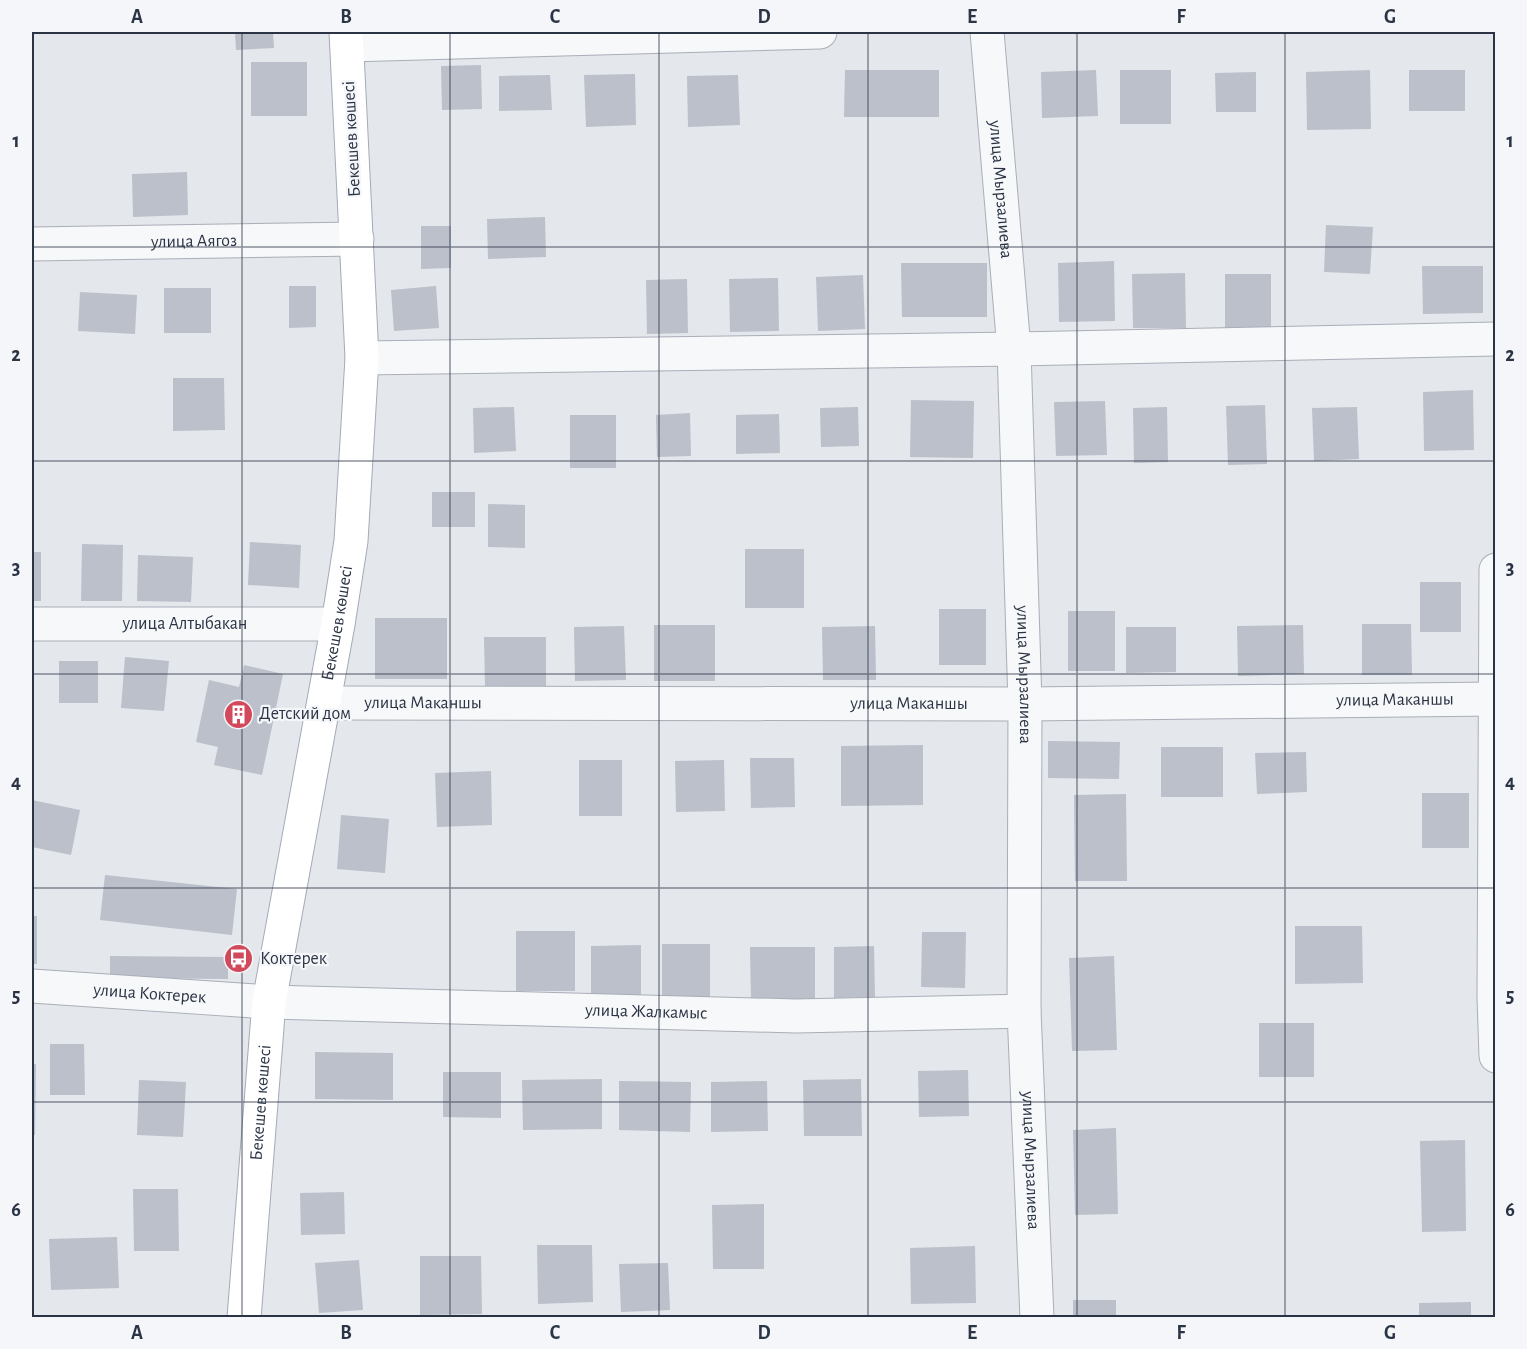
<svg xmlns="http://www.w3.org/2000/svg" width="1527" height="1349" font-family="'Alegreya Sans',sans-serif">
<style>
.building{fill:#bbc0ca}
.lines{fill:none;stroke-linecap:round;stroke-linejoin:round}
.minor-casing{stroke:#a9aeb7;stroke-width:35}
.major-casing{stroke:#a3abb8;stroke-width:35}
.minor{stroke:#f7f8fa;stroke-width:33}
.major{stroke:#fff;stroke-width:33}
.grid{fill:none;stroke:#2b3445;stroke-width:1.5;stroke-opacity:0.55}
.labels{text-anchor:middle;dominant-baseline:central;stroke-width:4.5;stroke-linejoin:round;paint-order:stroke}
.street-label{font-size:18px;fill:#2b3445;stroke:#f4f6f9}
.poi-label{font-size:18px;fill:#2b3445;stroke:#f4f6f9;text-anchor:start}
.neatline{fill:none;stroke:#2b3445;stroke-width:2}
.grid-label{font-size:20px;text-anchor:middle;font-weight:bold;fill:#2b3445}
</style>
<rect width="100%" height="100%" fill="#e4e7ec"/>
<g class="building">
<polygon points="235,32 273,32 274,48 236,50"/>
<rect x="251" y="62" width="56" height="54"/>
<polygon points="481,65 482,109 442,110 441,66"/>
<polygon points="845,70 939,70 939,117 844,117"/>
<polygon points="1096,70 1098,116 1042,118 1041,72"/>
<rect x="1120" y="70" width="51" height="54"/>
<polygon points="1370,70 1371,129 1307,130 1306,72"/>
<rect x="1409" y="70" width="56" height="41"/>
<polygon points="1256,72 1256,112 1216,112 1215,73"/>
<polygon points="635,74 636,125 586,127 584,75"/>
<polygon points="550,75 552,110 499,111 499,76"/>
<polygon points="738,75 740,125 688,127 687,76"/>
<polygon points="187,172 188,215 133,217 132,174"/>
<polygon points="545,217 546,257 488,259 487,219"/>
<polygon points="1326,225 1373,227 1370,274 1324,272"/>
<polygon points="421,226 451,226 451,268 421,269"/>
<polygon points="1114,261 1115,321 1059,322 1058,263"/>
<polygon points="901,263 987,263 987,317 902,317"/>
<polygon points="1422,266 1483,266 1483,313 1423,314"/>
<polygon points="1185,273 1186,328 1133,328 1132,274"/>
<rect x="1225" y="274" width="46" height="54"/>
<polygon points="863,275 865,329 818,331 816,277"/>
<polygon points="778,278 779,331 730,332 729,279"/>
<polygon points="687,279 688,333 647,334 646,280"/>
<polygon points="289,286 316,286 316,327 289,328"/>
<polygon points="436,286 439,328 394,331 391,290"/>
<rect x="164" y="288" width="47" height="45"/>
<polygon points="80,292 137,295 135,334 78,331"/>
<polygon points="173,378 224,378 225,430 173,431"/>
<polygon points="1473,390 1474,450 1424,451 1423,392"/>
<polygon points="911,400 974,401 973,458 910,457"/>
<polygon points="1105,401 1107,455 1056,456 1054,402"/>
<polygon points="1265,405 1267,464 1228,465 1226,406"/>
<polygon points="514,407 516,451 474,453 473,408"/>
<polygon points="858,407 859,446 821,447 820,408"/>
<polygon points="1167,407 1168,462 1134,463 1133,408"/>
<polygon points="1357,407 1359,459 1314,461 1312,408"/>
<polygon points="690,413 691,456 657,457 656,415"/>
<polygon points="779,414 780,453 736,454 736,415"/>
<rect x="570" y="415" width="46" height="53"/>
<rect x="432" y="492" width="43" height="35"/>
<polygon points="488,504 525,505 525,548 488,547"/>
<polygon points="250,542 301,545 299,588 248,585"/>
<polygon points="82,544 123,545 122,601 81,601"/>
<rect x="745" y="549" width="59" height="59"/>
<rect x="32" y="552" width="9" height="49"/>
<polygon points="138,555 193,557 191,602 137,601"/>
<rect x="1420" y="582" width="41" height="50"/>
<rect x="939" y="609" width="47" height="56"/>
<rect x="1068" y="611" width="47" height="60"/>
<rect x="375" y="618" width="72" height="61"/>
<polygon points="1362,624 1411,624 1412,675 1362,675"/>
<rect x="654" y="625" width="61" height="56"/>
<polygon points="1303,625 1304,674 1238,676 1237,626"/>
<polygon points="624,626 626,680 575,681 574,627"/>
<polygon points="875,626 876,680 823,680 822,627"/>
<polygon points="1126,627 1176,627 1176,672 1126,673"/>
<polygon points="484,637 546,637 546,686 485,686"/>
<polygon points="125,657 169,661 164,711 121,708"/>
<rect x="59" y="661" width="39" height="42"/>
<polygon points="244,665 283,674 262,775 214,765 218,747 196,742 209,680 239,687"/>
<polygon points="1048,741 1120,742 1119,779 1048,778"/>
<polygon points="923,745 923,805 841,806 841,746"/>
<rect x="1161" y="747" width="62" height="50"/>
<polygon points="1306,752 1307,792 1257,794 1255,753"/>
<polygon points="750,758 794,758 795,807 751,808"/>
<rect x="579" y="760" width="43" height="56"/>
<polygon points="724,760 725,811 676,812 675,761"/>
<polygon points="491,771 492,825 437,827 435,773"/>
<rect x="1422" y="793" width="47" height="55"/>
<polygon points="1126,794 1127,881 1075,881 1074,795"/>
<polygon points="32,800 80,810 71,855 32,847"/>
<polygon points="341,815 389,819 385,873 337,869"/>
<polygon points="105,875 237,889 232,935 100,920"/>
<rect x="32" y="916" width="5" height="48"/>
<polygon points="1295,926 1362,926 1363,983 1295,984"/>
<rect x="516" y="931" width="59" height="60"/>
<polygon points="922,932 966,932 965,988 921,987"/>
<rect x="662" y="944" width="48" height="57"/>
<polygon points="641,945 641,998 591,998 591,946"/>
<polygon points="874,946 875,997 834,998 834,947"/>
<polygon points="750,947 815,947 815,1000 751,1001"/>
<polygon points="110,956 228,957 228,979 110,978"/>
<polygon points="1114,956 1117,1050 1072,1051 1069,958"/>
<rect x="1259" y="1023" width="55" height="54"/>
<polygon points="50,1044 84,1044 85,1095 50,1095"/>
<polygon points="315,1052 393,1053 393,1100 315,1099"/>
<polygon points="32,1064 36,1064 35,1135 32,1135"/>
<polygon points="968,1070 969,1116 919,1117 918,1071"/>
<polygon points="443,1072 501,1072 501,1118 443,1117"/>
<polygon points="602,1079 602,1129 523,1130 522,1080"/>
<polygon points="861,1079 862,1136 804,1136 803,1080"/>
<polygon points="139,1080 186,1082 183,1137 137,1135"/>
<polygon points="619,1081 691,1082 690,1132 619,1130"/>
<polygon points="767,1081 768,1131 711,1132 711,1082"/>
<polygon points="1116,1128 1118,1214 1075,1215 1073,1130"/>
<polygon points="1465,1140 1466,1231 1422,1232 1420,1141"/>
<polygon points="133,1189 178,1189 179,1251 134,1251"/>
<polygon points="344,1192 345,1234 301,1235 300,1193"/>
<polygon points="764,1204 764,1269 713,1269 712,1205"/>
<polygon points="117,1237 119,1288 51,1290 49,1239"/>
<polygon points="537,1245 592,1245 593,1302 538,1304"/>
<polygon points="975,1246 976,1303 911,1304 910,1248"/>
<polygon points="420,1256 481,1256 482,1314 420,1315"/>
<polygon points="359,1260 363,1310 319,1313 315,1263"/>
<polygon points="668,1263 670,1310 621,1312 619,1264"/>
<rect x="1073" y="1300" width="43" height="18"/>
<polygon points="1471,1302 1471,1318 1419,1318 1419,1303"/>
</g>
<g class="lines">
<defs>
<g id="minor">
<path id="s1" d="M987,32L1014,349L1025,704L1024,1011L1037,1318"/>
<polyline points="348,45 820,32"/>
<path id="s2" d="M32,244L357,239"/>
<polyline points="362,358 1014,349 1496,339"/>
<polyline points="1496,570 1494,998 1496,1056"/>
<path id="s3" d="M32,624H338"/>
<path id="s4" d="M324,703L1025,704L1495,699"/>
<path id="s5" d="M32,986L269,1002L796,1016L1024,1011"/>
</g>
<g id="major">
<path id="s6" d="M244,1318L269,1002L338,624L351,541L362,358L346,32"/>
</g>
</defs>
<use href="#minor" class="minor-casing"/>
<use href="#major" class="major-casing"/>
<use href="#minor" class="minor"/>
<use href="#major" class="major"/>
</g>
<path class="grid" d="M242,32V1318M450,32V1318M659,32V1318M868,32V1318M1077,32V1318M1285,32V1318M32,247H1496M32,461H1496M32,674H1496M32,888H1496M32,1102H1496"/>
<defs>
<symbol id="building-disc" viewBox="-11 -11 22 22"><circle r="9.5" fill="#d1495b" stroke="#f4f6f9"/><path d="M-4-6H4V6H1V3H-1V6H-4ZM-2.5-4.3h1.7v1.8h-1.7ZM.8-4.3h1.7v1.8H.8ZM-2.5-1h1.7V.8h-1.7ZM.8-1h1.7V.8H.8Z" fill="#fff"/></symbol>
<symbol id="bus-disc" viewBox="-11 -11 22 22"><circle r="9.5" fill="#d1495b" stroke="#f4f6f9"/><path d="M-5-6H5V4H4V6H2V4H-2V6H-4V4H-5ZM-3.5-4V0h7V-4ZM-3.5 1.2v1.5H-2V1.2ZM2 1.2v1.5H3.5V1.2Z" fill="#fff"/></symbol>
</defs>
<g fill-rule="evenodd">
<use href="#building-disc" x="222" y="698" width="33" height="33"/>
<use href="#bus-disc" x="222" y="942" width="33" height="33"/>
</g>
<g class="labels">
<g class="street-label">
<text transform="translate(352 139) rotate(-93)">Бекешев көшесі</text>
<text stroke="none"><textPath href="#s1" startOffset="158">улица Мырзалиева</textPath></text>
<text stroke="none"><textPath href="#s2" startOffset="162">улица Аягоз</textPath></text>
<text stroke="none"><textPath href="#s6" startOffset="702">Бекешев көшесі</textPath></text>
<text stroke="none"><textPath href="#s3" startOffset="153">улица Алтыбакан</textPath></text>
<text stroke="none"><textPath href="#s1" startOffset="644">улица Мырзалиева</textPath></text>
<text stroke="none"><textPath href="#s4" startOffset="1071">улица Маканшы</textPath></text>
<text stroke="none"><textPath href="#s4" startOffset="99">улица Маканшы</textPath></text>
<text stroke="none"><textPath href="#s4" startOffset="585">улица Маканшы</textPath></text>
<text stroke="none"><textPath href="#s5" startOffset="118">улица Коктерек</textPath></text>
<text stroke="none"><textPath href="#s5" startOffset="615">улица Жалкамыс</textPath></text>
<text stroke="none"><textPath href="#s6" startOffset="216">Бекешев көшесі</textPath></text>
<text stroke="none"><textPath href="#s1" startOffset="1130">улица Мырзалиева</textPath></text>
</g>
<g class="poi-label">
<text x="259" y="714">Детский дом</text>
<text x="260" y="959">Коктерек</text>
</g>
</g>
<rect width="1527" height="1349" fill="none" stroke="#f4f6f9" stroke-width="66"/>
<rect x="33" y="33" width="1461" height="1283" class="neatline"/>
<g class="grid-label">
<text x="137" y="23">A</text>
<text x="346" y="23">B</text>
<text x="555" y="23">C</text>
<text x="764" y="23">D</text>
<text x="972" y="23">E</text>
<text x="1181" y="23">F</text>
<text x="1390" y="23">G</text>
<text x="16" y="147">1</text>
<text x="1510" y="147">1</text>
<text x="16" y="361">2</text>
<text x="1510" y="361">2</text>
<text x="16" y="574">3</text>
<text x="1510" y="574">3</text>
<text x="16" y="788">4</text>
<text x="1510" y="788">4</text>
<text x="16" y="1002">5</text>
<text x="1510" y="1002">5</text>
<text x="16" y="1216">6</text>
<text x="1510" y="1216">6</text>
<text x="137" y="1339">A</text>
<text x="346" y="1339">B</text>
<text x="555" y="1339">C</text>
<text x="764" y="1339">D</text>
<text x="972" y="1339">E</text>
<text x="1181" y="1339">F</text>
<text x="1390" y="1339">G</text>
</g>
</svg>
